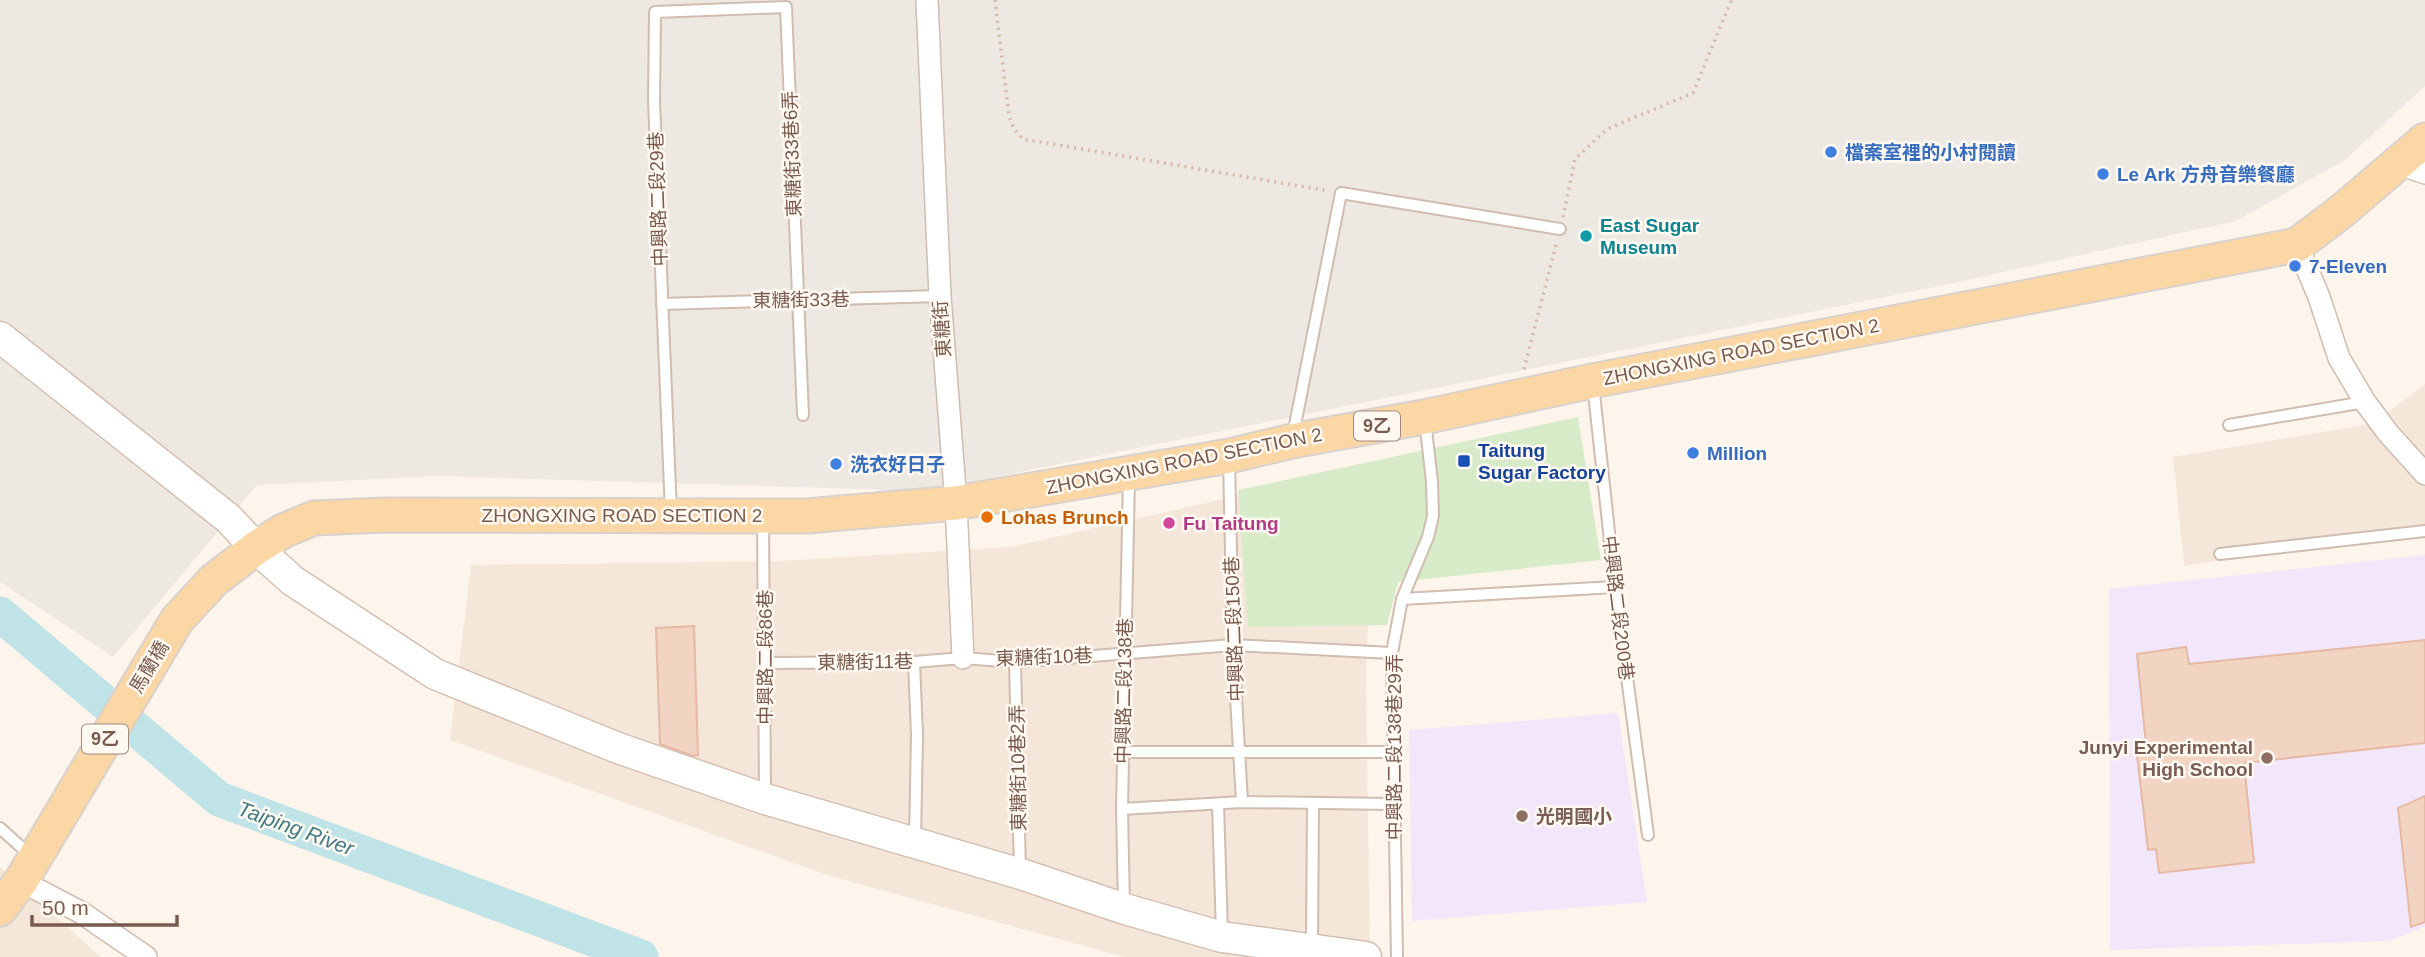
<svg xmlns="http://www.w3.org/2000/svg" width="2425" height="957" font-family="Helvetica,'Noto Sans TC',sans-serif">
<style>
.residential{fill:#f4e7d9}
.industrial{fill:#eee8e3}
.education{fill:#f2e7fa}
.green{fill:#d8ebc9}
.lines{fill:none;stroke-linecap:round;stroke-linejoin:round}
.river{stroke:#bfe3e7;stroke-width:35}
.building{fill:#f2d4c3;stroke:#e5b9a3;stroke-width:2}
.lane-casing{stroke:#d0bdaf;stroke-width:14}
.street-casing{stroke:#d0bdaf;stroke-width:24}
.secondary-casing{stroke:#d5bfb0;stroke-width:33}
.primary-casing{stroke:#d9d1cd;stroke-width:37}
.path{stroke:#d8b7a5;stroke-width:3.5;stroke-dasharray:2 5;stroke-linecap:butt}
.lane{stroke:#fff;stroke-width:10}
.street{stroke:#fff;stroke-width:21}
.secondary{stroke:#fff;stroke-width:30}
.primary{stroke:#fad7a5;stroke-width:33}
.shop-dot{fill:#3f7fe0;stroke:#fff9f2;stroke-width:2.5}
.culture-dot{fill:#0f9aa8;stroke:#fff9f2;stroke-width:2.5}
.transit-dot{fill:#1a4fb4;stroke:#fff9f2;stroke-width:2.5}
.food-dot{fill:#e8710a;stroke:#fff9f2;stroke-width:2.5}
.hotel-dot{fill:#d1479c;stroke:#fff9f2;stroke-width:2.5}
.education-dot{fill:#8d6e63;stroke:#fff9f2;stroke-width:2.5}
.labels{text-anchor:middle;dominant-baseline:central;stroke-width:5;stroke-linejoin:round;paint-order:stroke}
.shield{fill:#fff9f2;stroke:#a18a7e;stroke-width:2}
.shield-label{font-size:18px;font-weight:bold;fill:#795b4d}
.shop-label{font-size:19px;font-weight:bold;fill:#366cbe;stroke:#fff9f2;text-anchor:start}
.street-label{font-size:19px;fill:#795b4d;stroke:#fff9f2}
.culture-label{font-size:19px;font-weight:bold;fill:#0d838f;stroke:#fff9f2;text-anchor:start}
.transit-label{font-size:19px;font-weight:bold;fill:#164399;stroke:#fff9f2;text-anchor:start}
.food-label{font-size:19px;font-weight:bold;fill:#c56008;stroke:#fff9f2;text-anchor:start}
.hotel-label{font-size:19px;font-weight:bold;fill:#b23c85;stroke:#fff9f2;text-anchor:start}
.education-label{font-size:19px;font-weight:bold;fill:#785e54;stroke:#fff9f2;text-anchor:end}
.water-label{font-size:21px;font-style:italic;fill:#437c84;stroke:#fff9f2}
</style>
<rect width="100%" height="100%" fill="#fdf5eb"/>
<g class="residential">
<polygon points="2425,384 2425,529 2184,566 2173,457 2374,423"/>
<polygon points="1375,465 1366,672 1370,957 1124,957 830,876 450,740 471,565 780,561 1010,547"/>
<polygon points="0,867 101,957 0,957"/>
</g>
<polygon class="industrial" points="0,0 2425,0 2425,86 2345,160 2236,221 1940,286 926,491 439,476 257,485 113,657 0,582"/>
<g class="education">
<polygon points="2425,555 2425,927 2389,941 2110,950 2109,589"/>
<polygon points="1618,713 1647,902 1412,921 1409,730"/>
</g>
<polygon class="green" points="1578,417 1601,560 1398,582 1387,625 1248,627 1238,490"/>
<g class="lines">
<polyline class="river" points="0,614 219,799 641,957"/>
</g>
<g class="building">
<polygon points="694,626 698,755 693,756 660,744 656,628"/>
<polygon points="2425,640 2425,743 2244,763 2254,862 2159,873 2156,849 2148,850 2136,746 2146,745 2137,654 2186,647 2189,664"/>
<polygon points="2425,796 2425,922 2411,927 2398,808"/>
</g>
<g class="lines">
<defs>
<g id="lane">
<polyline points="662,304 940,296"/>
<polyline points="1593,384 1615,587 1648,835"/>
<polyline points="2229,425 2365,402"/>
<polyline points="1293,435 1341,193 1560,229"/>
<polyline points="1229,459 1233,645 1242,802"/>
<polyline points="671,513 654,101 655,12 786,7 803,415"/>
<polyline points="763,518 765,796"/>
<polyline points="2220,554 2425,531"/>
<polyline points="1402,599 1615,587"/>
<polyline points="914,662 917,735 915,841"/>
<polyline points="1015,662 1020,872"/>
<polyline points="766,663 914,662 963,658 1015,662 1233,645 1392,653"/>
<polyline points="1123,752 1395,752"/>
<polyline points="1218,804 1222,934"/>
<polyline points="1122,809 1242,802 1393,804"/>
<polyline points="0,828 32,857"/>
<polyline points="1124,907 1122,809 1129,479"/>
<polyline points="1312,947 1313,803"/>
<polyline points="1397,957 1392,653 1402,599 1428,537 1433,516 1432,482 1425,420"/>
</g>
<g id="street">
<polyline points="927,0 940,296 956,503 963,658"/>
<polyline points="2399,164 2425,173"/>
<polyline points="2297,245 2319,297 2339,358 2365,402 2388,433 2425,474"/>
<polyline points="21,881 82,913 146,957"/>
</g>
<polyline id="secondary" points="0,337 229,519 256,548 293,581 435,674 618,748 765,799 1021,874 1125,909 1222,937 1366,957"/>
<polyline id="primary" points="0,909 21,881 177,620 214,580 256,548 283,531 314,518 384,515 807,516 956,503 1229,456 1292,441 1424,417 1592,381 2297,245 2342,211 2425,140"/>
</defs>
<use href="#lane" class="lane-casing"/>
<use href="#street" class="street-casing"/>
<use href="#secondary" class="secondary-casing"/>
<use href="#primary" class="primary-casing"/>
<g class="path">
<polyline points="995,0 1009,116 1014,129 1023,139 1329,191"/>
<polyline points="1563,217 1575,159 1607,129 1693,93 1731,1 1728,0"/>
<polyline points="1524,369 1557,241"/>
</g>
<use href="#lane" class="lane"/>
<use href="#street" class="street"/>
<use href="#secondary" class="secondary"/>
<use href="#primary" class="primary"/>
</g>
<g class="shop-dot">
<circle cx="1831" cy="152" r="7"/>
<circle cx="2103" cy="174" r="7"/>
<circle cx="2295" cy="266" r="7"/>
<circle cx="1693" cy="453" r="7"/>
<circle cx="836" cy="464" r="7"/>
</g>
<circle class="culture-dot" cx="1586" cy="236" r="7"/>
<rect class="transit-dot" x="1457" y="454" width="14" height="14" rx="3.5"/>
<circle class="food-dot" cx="987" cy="517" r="7"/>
<circle class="hotel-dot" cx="1169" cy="523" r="7"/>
<g class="education-dot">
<circle cx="2267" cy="758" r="7"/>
<circle cx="1522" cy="816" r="7"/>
</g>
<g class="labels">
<g class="shield">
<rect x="1354" y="411.5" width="46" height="29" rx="5"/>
<rect x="82" y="724.5" width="46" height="29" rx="5"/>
</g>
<g class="shield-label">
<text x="1377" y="426">9乙</text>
<text x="105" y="739">9乙</text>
</g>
<g class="shop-label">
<text x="1845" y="152">檔案室裡的小村閱讀</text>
<text x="2117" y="174">Le Ark 方舟音樂餐廳</text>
<text x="2309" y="266">7-Eleven</text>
<text x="1707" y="453">Million</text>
<text x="850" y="464">洗衣好日子</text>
</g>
<g class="street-label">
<text transform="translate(792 154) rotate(-92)">東糖街33巷6弄</text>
<text transform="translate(658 199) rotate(-92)">中興路二段29巷</text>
<text transform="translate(801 300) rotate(-1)">東糖街33巷</text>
<text transform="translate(942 329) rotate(-94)">東糖街</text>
<text transform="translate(1741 352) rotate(-11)">ZHONGXING ROAD SECTION 2</text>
<text transform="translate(1184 461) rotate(-11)">ZHONGXING ROAD SECTION 2</text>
<text x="622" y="515">ZHONGXING ROAD SECTION 2</text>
<text transform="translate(1618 608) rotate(83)">中興路二段200巷</text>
<text transform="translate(1234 629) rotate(-92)">中興路二段150巷</text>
<text transform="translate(765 657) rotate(-90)">中興路二段86巷</text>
<text transform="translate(1044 657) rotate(-2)">東糖街10巷</text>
<text transform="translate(865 662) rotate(-1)">東糖街11巷</text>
<text transform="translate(149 667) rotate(-59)">馬蘭橋</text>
<text transform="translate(1124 691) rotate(-89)">中興路二段138巷</text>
<text transform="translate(1394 747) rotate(-90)">中興路二段138巷29弄</text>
<text transform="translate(1018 768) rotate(-91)">東糖街10巷2弄</text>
</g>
<g class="culture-label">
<text x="1600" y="225">East Sugar<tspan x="1600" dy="22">Museum</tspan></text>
</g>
<g class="transit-label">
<text x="1478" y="450">Taitung<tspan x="1478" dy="22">Sugar Factory</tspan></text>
</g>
<g class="food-label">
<text x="1001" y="517">Lohas Brunch</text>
</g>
<g class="hotel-label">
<text x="1183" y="523">Fu Taitung</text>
</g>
<g class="education-label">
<text x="2253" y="747">Junyi Experimental<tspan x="2253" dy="22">High School</tspan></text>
<text x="1536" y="816" text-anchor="start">光明國小</text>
</g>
<g class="water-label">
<text transform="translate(296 828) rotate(20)">Taiping River</text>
</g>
</g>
<path d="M32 915v10h145v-10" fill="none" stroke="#795b4d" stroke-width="3.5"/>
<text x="42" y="915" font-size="21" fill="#795b4d" stroke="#fff9f2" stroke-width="5" paint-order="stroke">50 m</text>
</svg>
